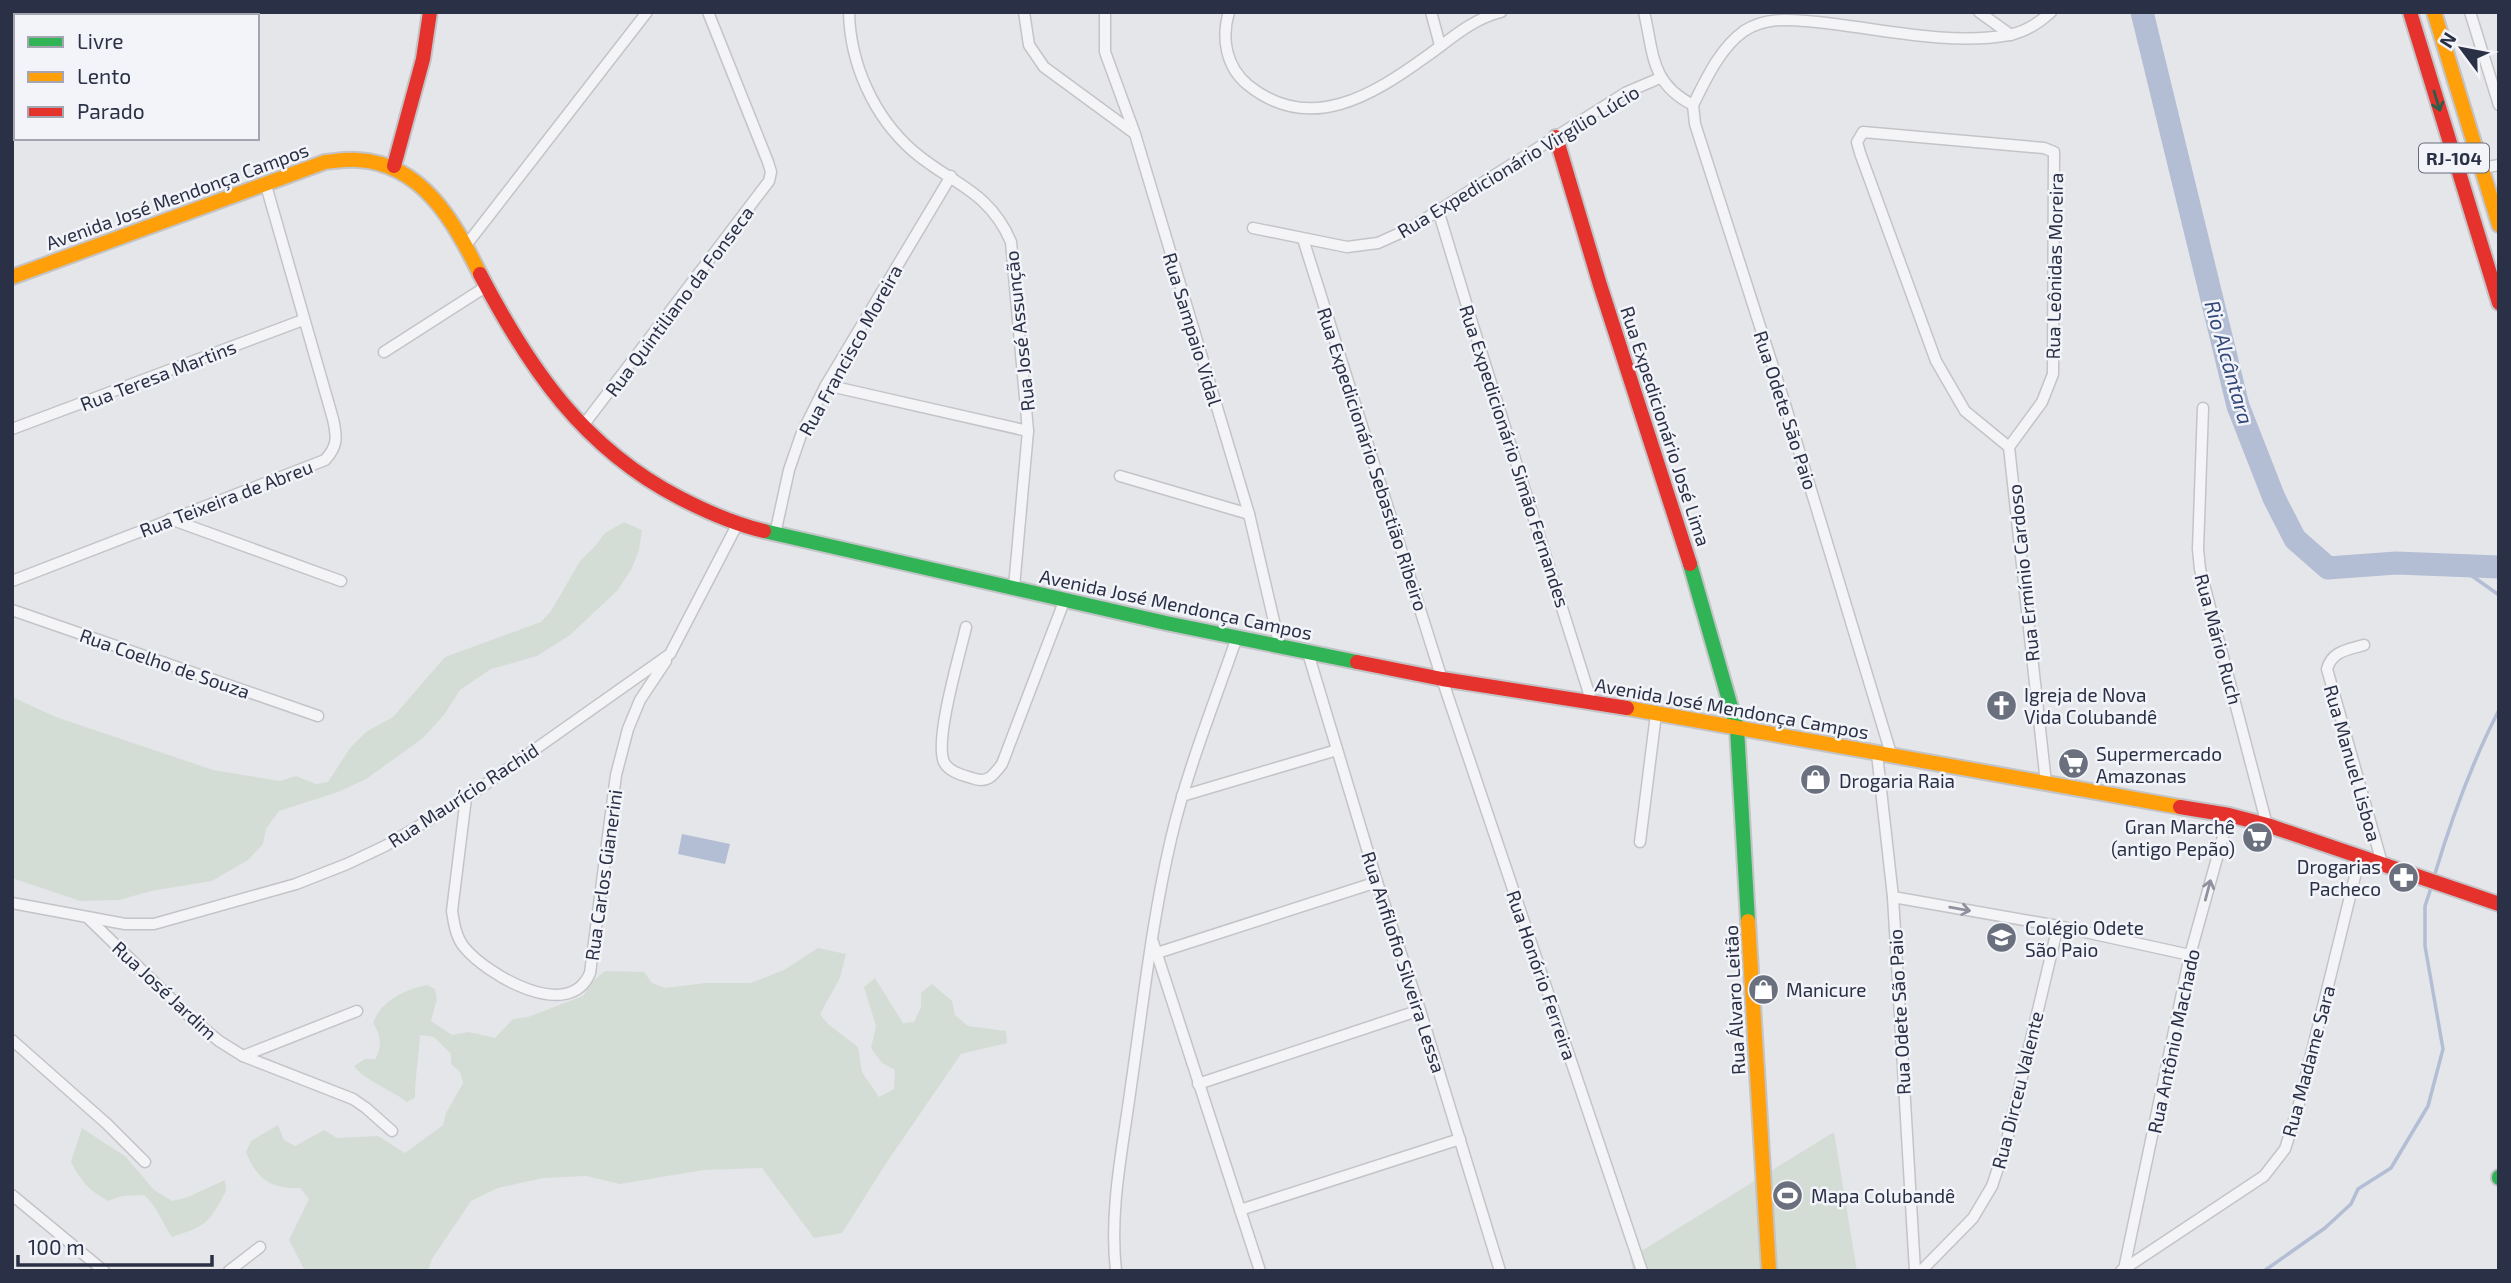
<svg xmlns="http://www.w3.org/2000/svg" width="2511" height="1283" font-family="'Exo 2',sans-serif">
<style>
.green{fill:#d4ddd5}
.water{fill:#b3bed5}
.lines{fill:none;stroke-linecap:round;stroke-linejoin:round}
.stream{stroke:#b3bed5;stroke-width:3.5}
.river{stroke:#b3bed5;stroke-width:23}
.street-casing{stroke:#c3c4c8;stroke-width:13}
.fast-casing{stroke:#c3c4c8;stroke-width:18}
.slow-casing{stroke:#c3c4c8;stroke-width:18}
.jam-casing{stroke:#c3c4c8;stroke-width:18}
.street{stroke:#f4f4f6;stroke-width:10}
.fast{stroke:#30b455;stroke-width:14}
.slow{stroke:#ff9f0a;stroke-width:14}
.jam{stroke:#e5322d;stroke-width:14}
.oneway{stroke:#2c5e4b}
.oneway2{stroke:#8f929e}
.labels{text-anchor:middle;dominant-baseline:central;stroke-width:5;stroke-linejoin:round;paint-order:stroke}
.shield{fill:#f3f4f9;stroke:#666b7b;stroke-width:2}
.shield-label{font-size:18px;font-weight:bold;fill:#2a3045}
.street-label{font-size:19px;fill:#2a3045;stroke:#f3f4f9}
.poi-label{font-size:19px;fill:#2a3045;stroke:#f3f4f9;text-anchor:start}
.water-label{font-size:21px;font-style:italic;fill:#32487a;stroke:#f3f4f9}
</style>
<rect width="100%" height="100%" fill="#e5e6ea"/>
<g class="green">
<polygon points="624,522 642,530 639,550 632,568 618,590 570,635 537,656 491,669 460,690 444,715 422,739 366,779 338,792 279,811 266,829 263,844 248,860 212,881 151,891 119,900 80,901 12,878 12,697 56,717 213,770 280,781 296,776 316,784 328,782 350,748 366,732 393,717 445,657 541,622 551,611 580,561 596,545 605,533"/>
<path d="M818,948L846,954L840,978L820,1014L828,1024L858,1047L862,1072L879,1097L894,1089L895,1070L882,1063L871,1048L876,1026L864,987L875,978L903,1023L914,1022L921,1007V993L932,984L952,1001L955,1015L968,1026L1006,1031L1007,1043L961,1054L887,1162L842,1233L814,1238L762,1168L703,1170L620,1184L586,1176L543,1178L498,1188L471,1201L432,1259L428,1271H305L289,1240L309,1199L300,1188C271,1189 257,1180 246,1152L251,1141L278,1125L284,1140L295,1146L324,1130L337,1138L378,1136L405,1153L443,1125L446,1113L463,1083L460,1072L451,1064V1054L434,1037L420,1035C419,1056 415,1076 415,1098L407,1102C393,1091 361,1078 354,1066L365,1059H375C383,1048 380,1033 373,1023C381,1000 405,990 427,985L435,989L437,999L431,1021L452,1035L469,1032L495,1038L513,1019L528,1017L583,996L593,981L605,971L644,972L652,983L665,988L705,983H750L784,970Z"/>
<path d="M82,1128L126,1157L154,1190L172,1201L188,1197L225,1180L226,1191C208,1224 208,1225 172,1237C162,1223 157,1206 144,1195L122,1196L108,1201C90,1191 79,1180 71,1161Z"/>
<polygon points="1834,1132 1857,1271 1633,1271 1630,1258"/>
</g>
<polygon class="water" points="682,834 730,844 725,864 678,854"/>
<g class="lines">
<g class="stream">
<polyline points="2458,566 2499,595"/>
<path d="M2434,877C2451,820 2471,764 2499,710"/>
<polyline points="2264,1271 2325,1228 2351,1204 2358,1189 2391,1168 2428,1106 2443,1049 2425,946 2425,906 2432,885"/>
</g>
<polyline class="river" points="2142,12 2238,406 2274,498 2295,539 2328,568 2396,563 2499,567"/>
<defs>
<g id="street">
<path d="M849,12C850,64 874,117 913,151C951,184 989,190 1011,242L1028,431L1014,587"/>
<polyline points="1024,12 1029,45 1044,67 1134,133"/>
<polyline points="1105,12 1105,52 1135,134 1249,514 1280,647"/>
<path d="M1229,12C1221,38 1226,67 1248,85C1310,135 1373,95 1427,56C1451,39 1472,19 1501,12"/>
<polyline points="1431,12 1440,45"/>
<path d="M1644,12C1654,54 1650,83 1693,105L1695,124L1784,401L1892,757"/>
<polyline points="1979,12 2011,35"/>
<polyline points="2470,12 2499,105"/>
<path d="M1693,105C1706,79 1720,48 1744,31C1767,16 1791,20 1817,22C1877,28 1949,46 2009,35C2025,32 2039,23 2051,12"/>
<polygon points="1863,132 2044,148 2054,152 2053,374 2042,402 2009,447 1965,411 1936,361 1860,153 1857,142"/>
<polyline points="2482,168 2499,165"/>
<polyline points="1438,210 1474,329 1592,703"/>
<polyline points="1253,228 1347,247 1378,243 1409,229 1627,92 1660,78"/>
<polyline points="1303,239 1442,679 1642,1271"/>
<polyline points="467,244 647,12"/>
<polyline points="384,352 487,286"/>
<polyline points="826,385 1028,431"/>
<polyline points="2203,408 2198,549 2200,569 2267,825"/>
<polyline points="582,427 769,181 771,172 768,162 708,12"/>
<polyline points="12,429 303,320"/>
<polyline points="2009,447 2046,783"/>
<polyline points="1120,476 1249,514"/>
<polyline points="170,519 341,581"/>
<polyline points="775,534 789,470 801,435 826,385 951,176"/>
<path d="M12,581L325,460C338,446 337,437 333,419L265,182"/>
<polyline points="12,610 318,716"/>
<path d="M966,627C960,654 934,740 944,762C949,772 962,775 972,778C987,784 993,776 1002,764L1065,599"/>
<path d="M2364,645C2347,650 2332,651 2327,669L2382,863"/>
<polyline points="1308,653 1377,882 1420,1010 1500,1271"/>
<polyline points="1877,754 1893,897 1915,1271"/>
<polyline points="1182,796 1337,750"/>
<path d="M466,798L452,911C454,924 456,937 464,947C487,975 569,1023 590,973L616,775L628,729L640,700L666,661"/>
<polyline points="1640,842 1656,714"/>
<polyline points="1893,897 2058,926 2190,955"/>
<polyline points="12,903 125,924 154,924 296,884 347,864 385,846 466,798 670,654 737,525"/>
<polyline points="89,919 189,1016 219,1041 243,1056 353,1099 366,1108 392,1131"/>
<polyline points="1153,942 1260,1271"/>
<polyline points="1157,953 1377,882"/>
<polyline points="12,1040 107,1124 145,1162"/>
<polyline points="243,1056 357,1011"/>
<polyline points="1198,1084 1420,1010"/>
<polyline points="12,1195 104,1271"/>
<polyline points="1240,1210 1460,1139"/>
<polyline points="2124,1269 2190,955 2229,815"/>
<polyline points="229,1271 260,1247"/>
<path d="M1116,1271C1109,1209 1123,1147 1131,1086C1143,1004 1152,920 1171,839C1187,770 1214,704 1237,637"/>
<polyline points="1921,1271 1973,1218 1992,1186 2006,1144 2058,926"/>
<polyline points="2121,1271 2264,1176 2285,1149 2298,1108 2360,856"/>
</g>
<g id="fast">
<polyline points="764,531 1166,623 1357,662"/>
<polyline points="1690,564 1737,728 1748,921"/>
<polyline points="2499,1177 2499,1178"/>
</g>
<g id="slow">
<polyline points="2434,12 2499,225"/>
<path d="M12,277L325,162C336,161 347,159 358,160C423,164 454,222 480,274"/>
<polyline points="1627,708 2180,807"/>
<polyline points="1748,921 1769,1271"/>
</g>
<g id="jam">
<polyline points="2410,12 2499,303"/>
<polyline points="1556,137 1600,285 1690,564"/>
<polyline points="394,166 423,59 430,12"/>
<path d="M480,274C529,368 583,448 680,498C707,512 734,524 764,531"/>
<polyline points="1357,662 1442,679 1627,708"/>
<polyline points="2180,807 2229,815 2267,825 2499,904"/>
</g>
</defs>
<use href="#street" class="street-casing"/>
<use href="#fast" class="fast-casing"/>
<use href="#slow" class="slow-casing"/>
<use href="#jam" class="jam-casing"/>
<use href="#street" class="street"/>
<use href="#fast" class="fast"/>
<use href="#slow" class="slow"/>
<use href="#jam" class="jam"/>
</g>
<defs><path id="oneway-shaft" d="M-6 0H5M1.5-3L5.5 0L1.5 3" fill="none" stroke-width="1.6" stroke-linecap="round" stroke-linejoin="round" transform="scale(1.75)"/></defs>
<use class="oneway" href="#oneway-shaft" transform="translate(2437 101) rotate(73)"/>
<g class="oneway2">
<use href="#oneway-shaft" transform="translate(2208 890) rotate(-75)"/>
<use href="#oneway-shaft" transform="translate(1960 909) rotate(10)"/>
</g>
<defs>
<symbol id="church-disc" viewBox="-11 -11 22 22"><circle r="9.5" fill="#6b707f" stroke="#f3f4f9"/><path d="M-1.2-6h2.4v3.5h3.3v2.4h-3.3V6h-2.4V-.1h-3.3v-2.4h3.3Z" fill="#fff"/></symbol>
<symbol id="supermarket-disc" viewBox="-11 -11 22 22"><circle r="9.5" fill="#6b707f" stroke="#f3f4f9"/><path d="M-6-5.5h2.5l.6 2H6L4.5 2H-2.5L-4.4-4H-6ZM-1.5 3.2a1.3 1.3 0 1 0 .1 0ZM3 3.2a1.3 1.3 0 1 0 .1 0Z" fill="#fff"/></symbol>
<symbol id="shop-disc" viewBox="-11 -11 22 22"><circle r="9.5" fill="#6b707f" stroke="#f3f4f9"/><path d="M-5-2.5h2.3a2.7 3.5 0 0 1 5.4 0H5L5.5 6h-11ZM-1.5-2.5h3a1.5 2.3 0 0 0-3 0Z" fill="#fff"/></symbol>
<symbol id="pharmacy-disc" viewBox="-11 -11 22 22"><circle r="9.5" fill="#6b707f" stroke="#f3f4f9"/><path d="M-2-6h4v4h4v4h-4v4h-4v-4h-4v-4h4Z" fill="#fff"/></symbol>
<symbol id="school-disc" viewBox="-11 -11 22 22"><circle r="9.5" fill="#6b707f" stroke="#f3f4f9"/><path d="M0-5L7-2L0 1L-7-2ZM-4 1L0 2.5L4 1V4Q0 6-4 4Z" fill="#fff"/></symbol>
<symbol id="stadium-disc" viewBox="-11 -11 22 22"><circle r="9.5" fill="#6b707f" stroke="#f3f4f9"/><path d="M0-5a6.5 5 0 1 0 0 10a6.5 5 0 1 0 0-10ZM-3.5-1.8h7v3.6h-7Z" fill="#fff"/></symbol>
</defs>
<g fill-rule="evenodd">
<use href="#church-disc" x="1984" y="688" width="35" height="35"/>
<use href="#supermarket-disc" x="2056" y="746" width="35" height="35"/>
<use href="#shop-disc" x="1798" y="762" width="35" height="35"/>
<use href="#supermarket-disc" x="2240" y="820" width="35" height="35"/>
<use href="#pharmacy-disc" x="2386" y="860" width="35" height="35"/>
<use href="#school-disc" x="1984" y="920" width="35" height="35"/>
<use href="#shop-disc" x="1746" y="972" width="35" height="35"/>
<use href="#stadium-disc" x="1770" y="1178" width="35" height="35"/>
</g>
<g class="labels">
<rect class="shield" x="2419" y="143.5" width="70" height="29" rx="5"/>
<g class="shield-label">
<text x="2454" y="158">RJ-104</text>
</g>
<g class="street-label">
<text transform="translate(1518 161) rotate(-31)">Rua Expedicionário Virgílio Lúcio</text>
<text transform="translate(177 196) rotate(-20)">Avenida José Mendonça Campos</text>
<text transform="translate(2054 266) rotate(-89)">Rua Leônidas Moreira</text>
<text transform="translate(679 301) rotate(-53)">Rua Quintiliano da Fonseca</text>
<text transform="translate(1193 329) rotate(73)">Rua Sampaio Vidal</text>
<text transform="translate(1019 331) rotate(-96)">Rua José Assunção</text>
<text transform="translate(850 350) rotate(-61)">Rua Francisco Moreira</text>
<text transform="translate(158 375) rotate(-21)">Rua Teresa Martins</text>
<text transform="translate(1786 410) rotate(72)">Rua Odete São Paio</text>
<text transform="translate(1666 426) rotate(72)">Rua Expedicionário José Lima</text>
<text transform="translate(1515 456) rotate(72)">Rua Expedicionário Simão Fernandes</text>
<text transform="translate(1373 459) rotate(72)">Rua Expedicionário Sebastião Ribeiro</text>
<text transform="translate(226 498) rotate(-21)">Rua Teixeira de Abreu</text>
<text transform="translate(2023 573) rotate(-96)">Rua Ermínio Cardoso</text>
<text transform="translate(1176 604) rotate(12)">Avenida José Mendonça Campos</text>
<text transform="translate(2219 639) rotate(75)">Rua Mário Ruch</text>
<text transform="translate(165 663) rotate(19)">Rua Coelho de Souza</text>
<text transform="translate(1732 708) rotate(10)">Avenida José Mendonça Campos</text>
<text transform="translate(2353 763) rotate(74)">Rua Manuel Lisboa</text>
<text transform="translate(463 795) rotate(-33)">Rua Maurício Rachid</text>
<text transform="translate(603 875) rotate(-82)">Rua Carlos Gianerini</text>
<text transform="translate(1404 962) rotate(72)">Rua Anfilofio Silveira Lessa</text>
<text transform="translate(1542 975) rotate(71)">Rua Honório Ferreira</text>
<text transform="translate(165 990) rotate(43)">Rua José Jardim</text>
<text transform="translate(1734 1000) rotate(-93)">Rua Álvaro Leitão</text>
<text transform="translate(1899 1012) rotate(-93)">Rua Odete São Paio</text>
<text transform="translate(2173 1041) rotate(-78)">Rua Antônio Machado</text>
<text transform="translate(2308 1061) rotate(-75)">Rua Madame Sara</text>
<text transform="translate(2017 1090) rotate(-76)">Rua Dirceu Valente</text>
</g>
<g class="poi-label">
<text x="2024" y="694">Igreja de Nova<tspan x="2024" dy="22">Vida Colubandê</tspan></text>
<text x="2096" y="753">Supermercado<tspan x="2096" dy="22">Amazonas</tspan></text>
<text x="1839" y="780">Drogaria Raia</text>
<text x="2235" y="826" text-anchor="end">Gran Marchê<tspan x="2235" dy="22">(antigo Pepão)</tspan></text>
<text x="2381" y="866" text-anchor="end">Drogarias<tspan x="2381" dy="22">Pacheco</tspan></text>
<text x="2025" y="927">Colégio Odete<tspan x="2025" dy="22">São Paio</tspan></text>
<text x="1786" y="989">Manicure</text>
<text x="1811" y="1195">Mapa Colubandê</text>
</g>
<g class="water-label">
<text transform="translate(2230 362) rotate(74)">Rio Alcântara</text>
</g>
</g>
<rect width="2511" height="1283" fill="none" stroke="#2a3045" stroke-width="28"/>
<rect x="14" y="14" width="245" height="126" fill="#f3f4f9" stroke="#a3a6b1" stroke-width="2"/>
<rect x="28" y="37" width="35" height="10" fill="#30b455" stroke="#a3a6b1" stroke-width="2"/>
<text x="77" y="49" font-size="21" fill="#2a3045">Livre</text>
<rect x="28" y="72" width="35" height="10" fill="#ff9f0a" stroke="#a3a6b1" stroke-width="2"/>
<text x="77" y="84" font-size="21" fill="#2a3045">Lento</text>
<rect x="28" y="107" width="35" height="10" fill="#e5322d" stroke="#a3a6b1" stroke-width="2"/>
<text x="77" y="119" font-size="21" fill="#2a3045">Parado</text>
<g transform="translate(2462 49) rotate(302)" stroke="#f3f4f9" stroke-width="5" paint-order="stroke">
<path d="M0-5L12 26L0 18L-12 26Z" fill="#2a3045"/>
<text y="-10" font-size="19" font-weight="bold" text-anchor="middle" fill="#2a3045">N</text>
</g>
<path d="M18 1255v10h194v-10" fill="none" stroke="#2a3045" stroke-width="3.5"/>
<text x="28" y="1255" font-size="21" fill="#2a3045" stroke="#f3f4f9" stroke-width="5" paint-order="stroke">100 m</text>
</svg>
